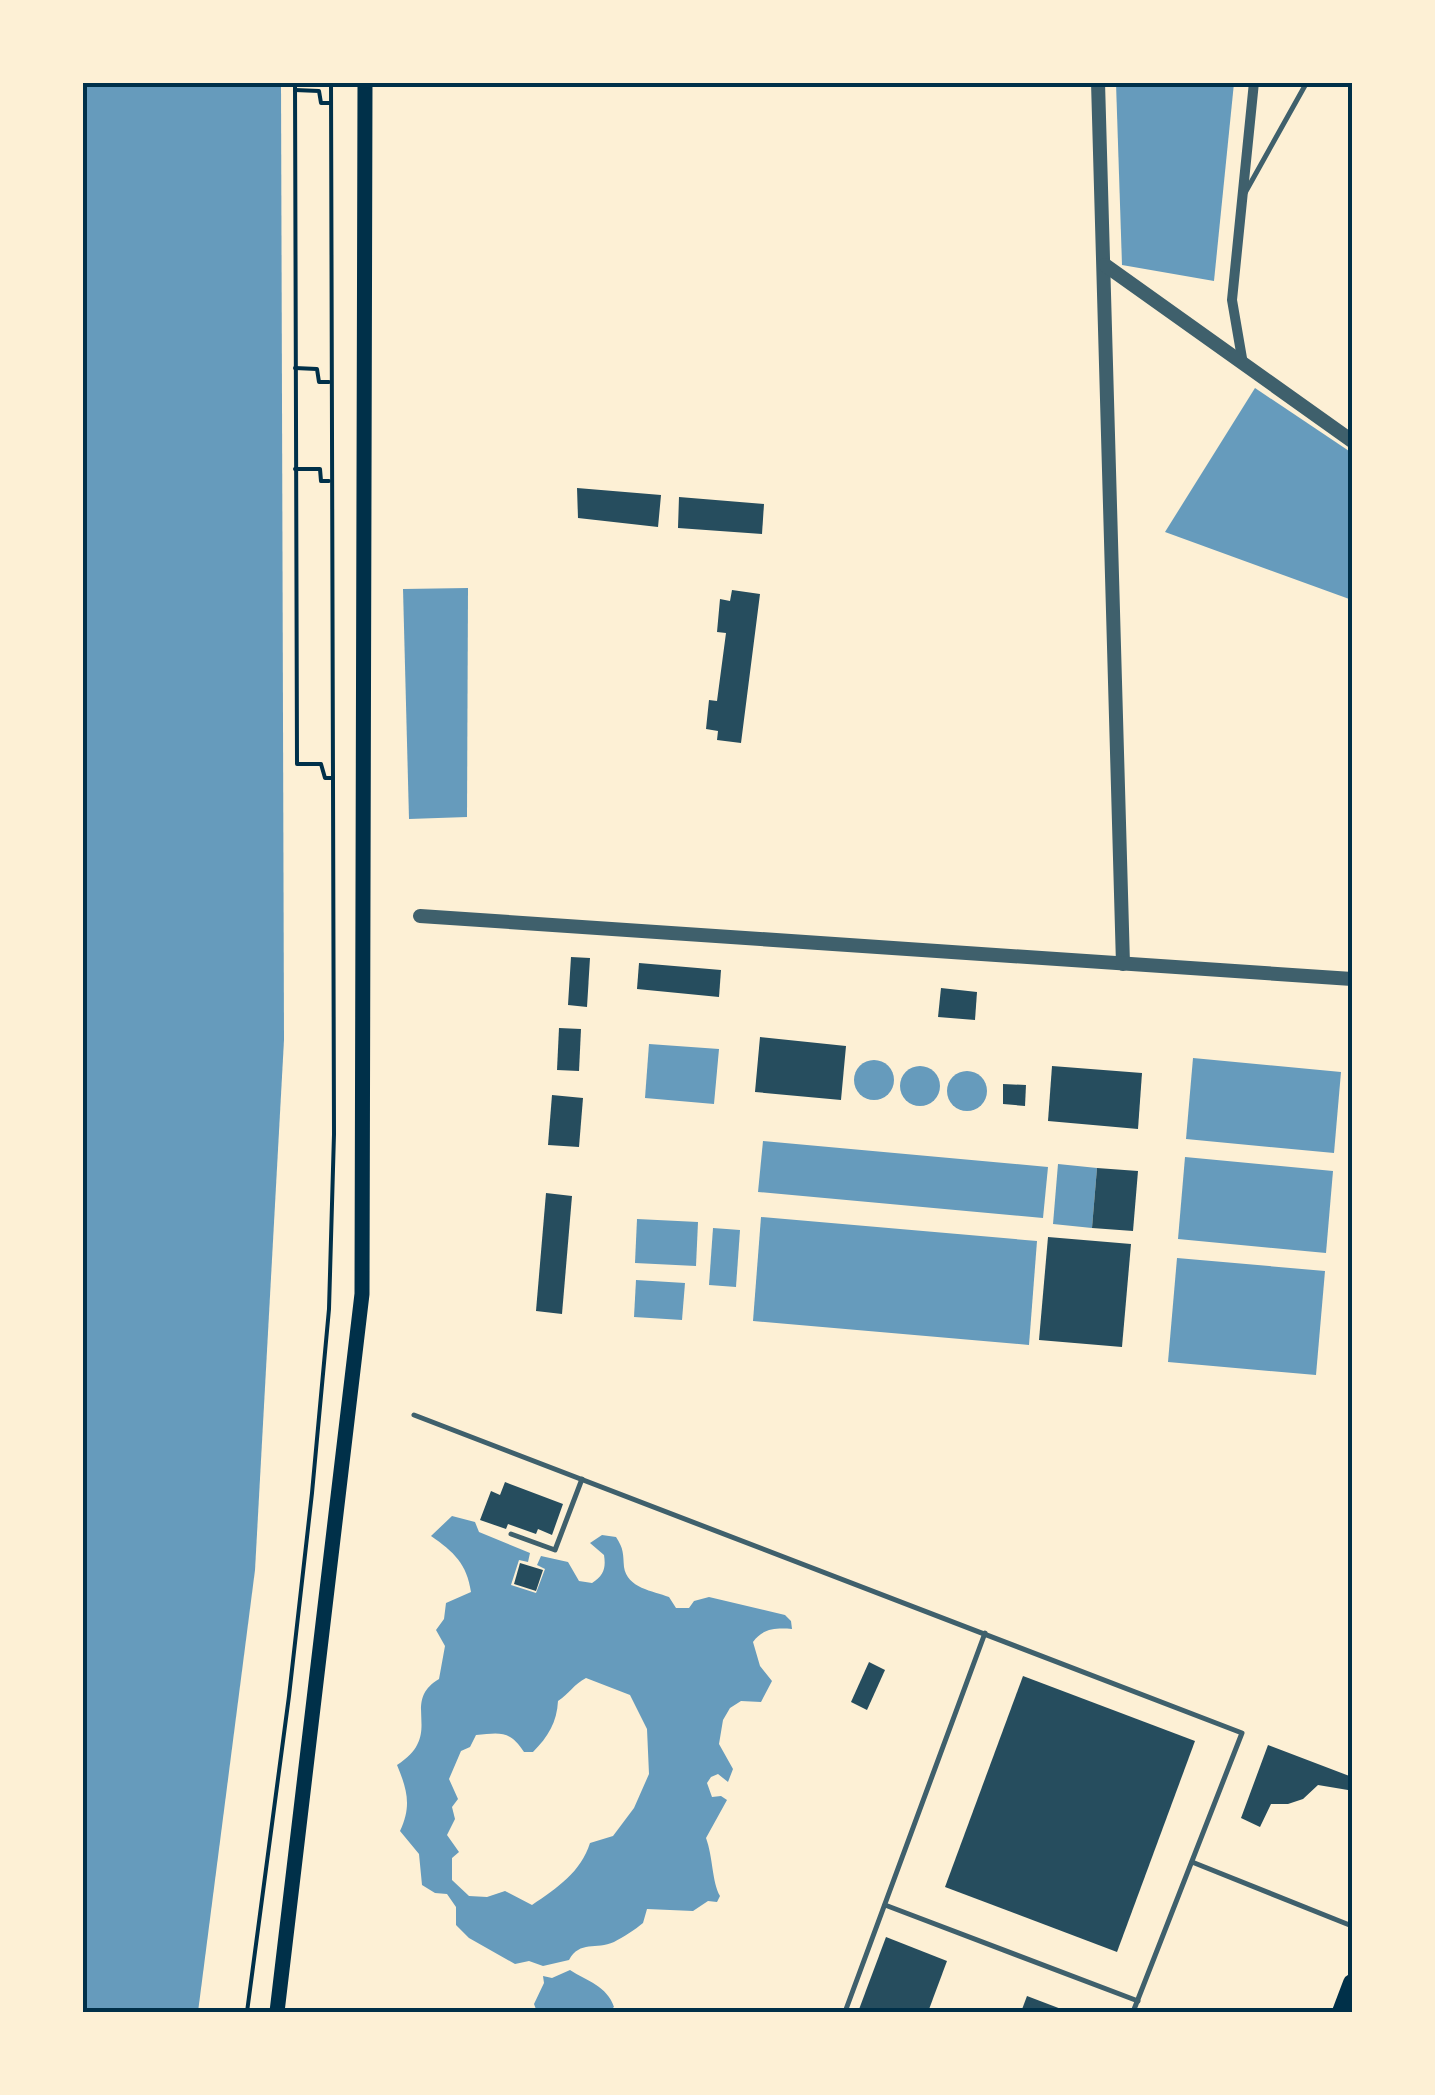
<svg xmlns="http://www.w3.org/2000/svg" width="1435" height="2095" font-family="'Source Sans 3',sans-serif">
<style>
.water{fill:#669bbc;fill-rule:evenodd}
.building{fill:#264d5e}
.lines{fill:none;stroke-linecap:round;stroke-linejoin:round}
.path{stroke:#003049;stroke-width:4}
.service{stroke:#3f606c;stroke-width:5}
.minor{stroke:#3f606c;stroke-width:10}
.tertiary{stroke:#3f606c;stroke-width:14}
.secondary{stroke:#003049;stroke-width:15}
.primary{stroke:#003049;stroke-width:18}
.neatline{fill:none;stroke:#003049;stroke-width:4}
</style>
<rect width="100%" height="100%" fill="#fdf0d5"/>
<g class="water">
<polygon points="82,83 281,83 284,1040 255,1570 198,2012 83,2012"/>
<polygon points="1116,83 1234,83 1214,281 1122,265"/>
<polygon points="1255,388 1352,453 1352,600 1165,532"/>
<polygon points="468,588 467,817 409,819 403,589"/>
<polygon points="649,1044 719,1049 714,1104 645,1098"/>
<polygon points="1193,1058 1341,1072 1334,1153 1186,1139"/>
<circle cx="874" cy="1080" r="20"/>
<circle cx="920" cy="1086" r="20"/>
<circle cx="967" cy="1091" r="20"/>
<polygon points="763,1141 1048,1167 1043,1218 758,1192"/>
<polygon points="1185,1157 1333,1171 1326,1253 1178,1239"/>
<polygon points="1058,1164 1097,1168 1092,1228 1053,1224"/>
<polygon points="761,1217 1037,1241 1029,1345 753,1321"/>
<polygon points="637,1219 698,1222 696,1266 635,1263"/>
<polygon points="713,1228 740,1230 736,1287 709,1285"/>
<polygon points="1177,1258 1325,1271 1316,1375 1168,1362"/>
<polygon points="636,1280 685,1283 682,1320 634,1317"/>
<path d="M452,1516L475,1522L479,1532L530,1553L528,1562L519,1560L511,1585L536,1593L545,1569L537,1565L541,1556L568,1562L579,1581L592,1583C604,1575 606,1568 604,1555L590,1543L602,1535L616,1537C624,1549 623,1554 624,1567C627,1588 653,1591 669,1597L676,1608H689L694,1601L709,1597L785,1615L791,1621L792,1629C776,1628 763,1628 753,1642L760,1666L772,1681L761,1702L741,1701L730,1708L723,1720L719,1744L733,1769L728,1782L718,1774L711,1777L707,1783L712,1797L721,1796L727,1800L706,1838C713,1857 712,1882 720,1896L717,1902L708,1901L693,1911L647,1909L643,1923C635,1930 623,1937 614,1942C596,1950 580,1940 569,1960L543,1966L529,1961L515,1964L469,1938L456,1925V1907L447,1894L435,1893L422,1885L419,1854L400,1831C412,1806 407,1789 397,1765C446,1734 399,1703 439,1679L445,1646L436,1630L444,1619L446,1603L471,1592C467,1564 454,1552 431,1536ZM586,1678L630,1695L647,1729L649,1774L634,1808L613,1836L590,1843C581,1872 557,1888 532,1905L505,1891L487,1897L469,1896L452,1880V1858L459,1852L447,1835L455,1819L452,1807L458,1799L449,1779L461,1751L470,1747L476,1735C500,1733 510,1730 524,1752H533C548,1737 557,1722 558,1701C569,1694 574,1684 586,1678Z"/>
<path d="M570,1970C587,1981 607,1986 614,2007L608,2012H537L534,2004L544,1983L543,1976L552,1978Z"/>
</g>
<g class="building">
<polygon points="577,488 661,495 658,527 578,518"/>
<polygon points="679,497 764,504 762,534 678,528"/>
<polygon points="732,590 760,594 741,743 717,740 718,731 706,729 709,700 717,701 726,633 717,632 720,599 730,601"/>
<polygon points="571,957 590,958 587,1007 568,1005"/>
<polygon points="639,963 721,970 719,997 637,989"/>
<polygon points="941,988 977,992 975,1020 938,1017"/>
<polygon points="559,1028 581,1029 579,1071 557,1070"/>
<polygon points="760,1037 846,1046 841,1100 755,1092"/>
<polygon points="1052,1066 1142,1073 1138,1129 1048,1121"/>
<polygon points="1003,1084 1026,1085 1025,1106 1003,1104"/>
<polygon points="552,1095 583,1098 579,1147 548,1145"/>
<polygon points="1097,1168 1138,1171 1133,1231 1092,1228"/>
<polygon points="546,1193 572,1196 562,1314 536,1311"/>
<polygon points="1048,1237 1131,1244 1122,1347 1039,1340"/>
<polygon points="505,1482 563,1504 552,1535 538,1529 536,1534 508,1524 506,1529 480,1520 491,1491 500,1495"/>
<polygon points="520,1563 543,1570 536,1591 514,1584"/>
<polygon points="869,1662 885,1670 867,1710 851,1702"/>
<polygon points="1023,1676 1195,1741 1117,1952 945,1887"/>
<polygon points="1268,1745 1352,1777 1348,1790 1318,1785 1303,1799 1288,1804 1271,1804 1260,1827 1241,1818"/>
<polygon points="886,1937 947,1961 928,2012 858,2012"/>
<polygon points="1027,1996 1069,2012 1021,2012"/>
</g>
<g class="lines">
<g class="path">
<polyline points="295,82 297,764 321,764 325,778 333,778"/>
<polyline points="295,90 319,91 321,103 330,103"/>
<polyline points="295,368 317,369 319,382 329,382"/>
<polyline points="295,469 320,469 321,481 329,481"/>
<polyline points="247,2012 289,1696 312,1493 329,1309 334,1134 331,82"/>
</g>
<g class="service">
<polyline points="1245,193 1307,82"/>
<polyline points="414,1415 1242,1733 1133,2012"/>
<polyline points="511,1534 555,1550 582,1479"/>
<polyline points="1192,1862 1352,1926"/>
<polyline points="885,1905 1138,2001"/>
<polyline points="845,2012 985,1633"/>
</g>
<polyline class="minor" points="1243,364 1232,300 1254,82"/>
<g class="tertiary">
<polyline points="1098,82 1123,964"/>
<polyline points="1105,265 1352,441"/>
<polyline points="420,916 1352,979"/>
</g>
<polyline class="secondary" points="277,2012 362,1294 365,82"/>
<polyline class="primary" points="1341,2012 1352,1983"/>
</g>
<rect width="1435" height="2095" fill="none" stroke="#fdf0d5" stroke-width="170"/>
<rect x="85" y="85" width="1265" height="1925" class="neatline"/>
</svg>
